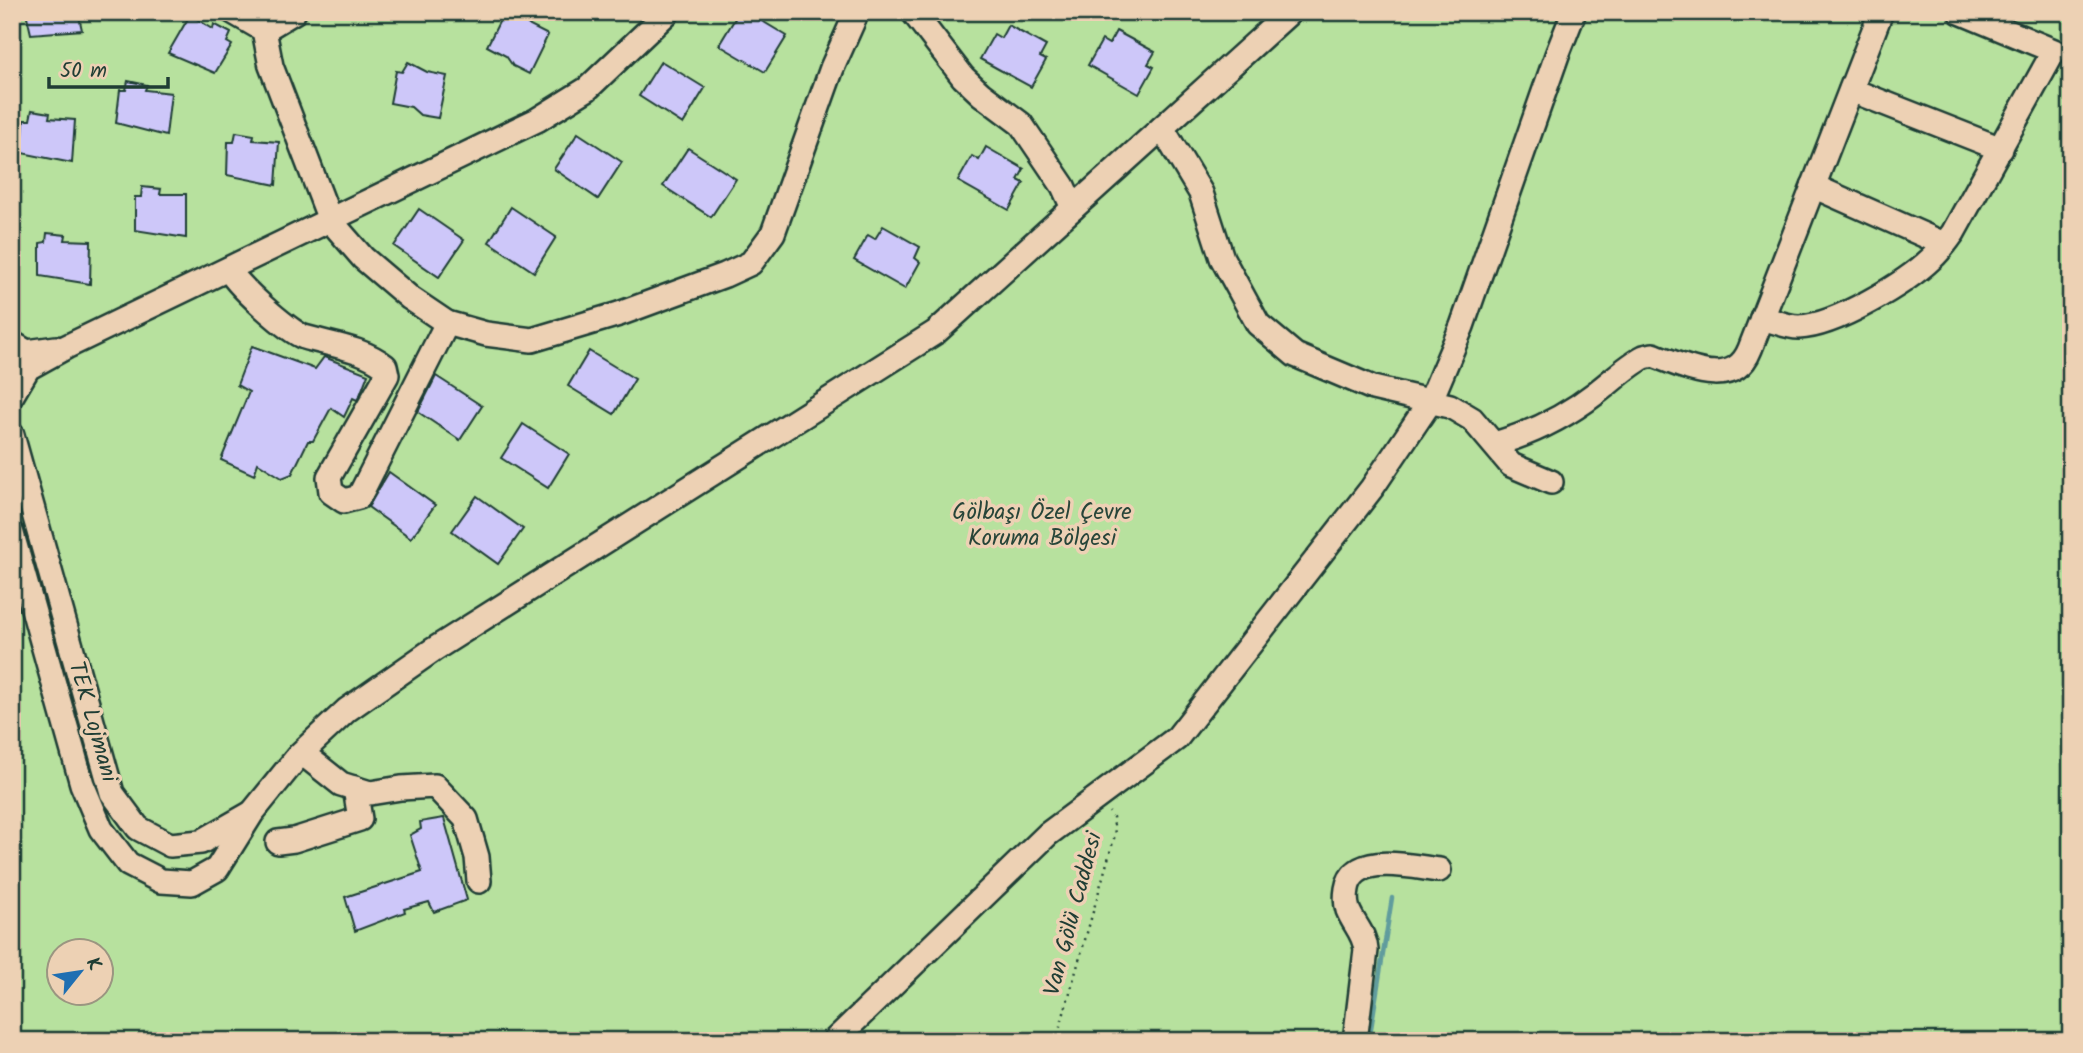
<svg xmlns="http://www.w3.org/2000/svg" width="2083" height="1053" font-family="Kalam,sans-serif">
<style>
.green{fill:#b7e19e;stroke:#6b8f69;stroke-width:2;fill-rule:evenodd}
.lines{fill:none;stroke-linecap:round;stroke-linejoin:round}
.stream{stroke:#609c9d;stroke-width:4.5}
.building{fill:#cdc7f9;stroke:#1f3d34;stroke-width:2}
.minor-casing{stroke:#1f3d34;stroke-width:28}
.path{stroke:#1f3d34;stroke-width:2.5;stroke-dasharray:2 5;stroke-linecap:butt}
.minor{stroke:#edd1b4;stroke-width:23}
.labels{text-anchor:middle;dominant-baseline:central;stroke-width:7;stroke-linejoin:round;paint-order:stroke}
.park-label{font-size:23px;fill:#274539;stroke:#edd1b4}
.street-label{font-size:23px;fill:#1f3d34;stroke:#edd1b4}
</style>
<rect width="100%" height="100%" fill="#e7cfc2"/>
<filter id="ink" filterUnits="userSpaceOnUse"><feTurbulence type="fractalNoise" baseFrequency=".0143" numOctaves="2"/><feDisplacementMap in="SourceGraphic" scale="14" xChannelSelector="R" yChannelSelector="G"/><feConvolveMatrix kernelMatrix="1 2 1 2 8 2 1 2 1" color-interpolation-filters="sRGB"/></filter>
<g filter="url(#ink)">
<path class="green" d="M12,12H2071V1041H12ZM60,951H102V993H60Z"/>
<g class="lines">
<polyline class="stream" points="1369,1041 1392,898"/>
</g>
<g class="building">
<polygon points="26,12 78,12 82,30 31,34"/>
<polygon points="514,12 530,26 548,35 529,74 513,66 506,56 487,46 501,18 506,20"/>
<polygon points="739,12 747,12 787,36 765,72 719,45"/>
<polygon points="190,15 213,29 214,24 231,33 227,42 232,45 215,73 168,53"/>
<polygon points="1008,25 1046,46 1040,57 1046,60 1031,87 980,59 994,34 1001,38"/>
<polygon points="1116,31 1155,52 1148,64 1154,67 1139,94 1088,65 1102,40 1109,44"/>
<polygon points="661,61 705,88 683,124 639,96"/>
<polygon points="408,62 427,72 447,76 438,118 420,115 411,107 390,103 396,71 402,72"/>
<polygon points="128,81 147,85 145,90 171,93 166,136 116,123 120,90 126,90"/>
<polygon points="32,110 50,113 49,118 75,120 72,163 22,153 24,120 30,120"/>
<polygon points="236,132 254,135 253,140 279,142 276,185 227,175 228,142 234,142"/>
<polygon points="578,133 622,162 598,199 554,169"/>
<polygon points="986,147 1024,169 1018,180 1024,183 1009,210 958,181 972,156 979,160"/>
<polygon points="688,148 736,179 711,217 663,186"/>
<polygon points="142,187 161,189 160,194 186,194 186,238 135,230 135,197 141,197"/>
<polygon points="511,207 556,237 534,272 489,242"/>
<polygon points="419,209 464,240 439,277 394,246"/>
<polygon points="883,226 920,247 915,258 920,262 905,289 854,260 868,235 875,239"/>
<polygon points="47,233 66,235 65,240 91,241 90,284 40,276 40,243 46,242"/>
<polygon points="252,346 315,369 324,357 368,374 360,395 357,400 353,398 344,417 331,408 313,441 308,441 292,474 282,478 258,463 254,475 221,460 249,392 237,385"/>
<polygon points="589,351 635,379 614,414 568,386"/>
<polygon points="436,376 482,406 460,440 418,412"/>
<polygon points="523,424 569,454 548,488 501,458"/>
<polygon points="389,472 435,505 411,538 368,507"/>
<polygon points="477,496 523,529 498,564 452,531"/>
<polygon points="444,818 467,900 434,912 429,902 404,909 405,912 355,931 345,897 422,872 410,835 421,829 420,822"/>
</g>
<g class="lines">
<defs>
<g id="minor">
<polyline points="233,12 264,30 271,66 330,220 363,258 410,298 447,323 486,334 532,340 619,314 725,275 751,263 773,233 832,68 857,12"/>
<polyline points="913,12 963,77 981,94 1021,124 1063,186 1073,208"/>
<polyline points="264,30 294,12"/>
<polyline points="1851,90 2001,149"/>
<polyline points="1162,128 1201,193 1222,258 1258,324 1295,355 1373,388 1450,406 1472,419 1511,465 1551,482"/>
<polyline points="1813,186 1944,244"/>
<path d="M229,269C234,283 289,332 304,337C331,345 362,348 385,366L387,375L329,477L331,492L344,501L359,497L447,323"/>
<path d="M1762,318C1774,321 1787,327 1799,327C1835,326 1906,283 1932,258C1940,251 1946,242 1953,233L2054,51L1960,12"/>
<polyline points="12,343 27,352 56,348"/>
<polyline points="12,395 28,368 66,347 537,120 587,89 668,12"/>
<polyline points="12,435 112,793 138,828 170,845 201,842 250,814"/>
<path d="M1494,444C1531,434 1565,417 1596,393C1612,381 1627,366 1644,357L1653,355C1684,366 1733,392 1750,349L1881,12"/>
<polyline points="12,534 82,784 101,829 128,864 161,881 192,883 217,869 252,813 299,755 347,710 433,650 936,332 1290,12"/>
<polyline points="302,753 341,784 370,793 401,788 435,786 466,819 477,857 479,881"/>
<polyline points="278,842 294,840 360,819 355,788"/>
<polyline points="834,1041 1048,834 1177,738 1372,488 1430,402 1462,326 1557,55 1574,12"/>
<path d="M1355,1041L1366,950C1365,934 1354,925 1348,910C1346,904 1346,895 1347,889C1353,851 1413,867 1439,870"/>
</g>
</defs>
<use href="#minor" class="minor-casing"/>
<polyline class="path" points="1056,1041 1115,835 1113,817 1109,812"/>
<use href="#minor" class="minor"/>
</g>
</g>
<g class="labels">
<g class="park-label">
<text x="1042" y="513">Gölbaşı Özel Çevre<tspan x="1042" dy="26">Koruma Bölgesi</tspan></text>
</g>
<g class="street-label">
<text transform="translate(92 722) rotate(74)">TEK Lojmani</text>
<text transform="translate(1074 914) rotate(-75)">Van Gölü Caddesi</text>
</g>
</g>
<rect width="2083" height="1053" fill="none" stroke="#edd1b4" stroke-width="42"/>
<rect x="21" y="21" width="2041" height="1011" fill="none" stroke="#1f3d34" stroke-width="2.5" filter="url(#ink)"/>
<g transform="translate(80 972) rotate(60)"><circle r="33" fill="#edd1b4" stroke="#9b9681" stroke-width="2"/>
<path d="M0-5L12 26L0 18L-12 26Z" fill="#1f6fb2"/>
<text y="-10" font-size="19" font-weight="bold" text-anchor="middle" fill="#1f3d34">K</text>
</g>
<path d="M49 77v10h119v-10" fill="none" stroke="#1f3d34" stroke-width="3.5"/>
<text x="60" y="77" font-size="21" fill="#1f3d34" stroke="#edd1b4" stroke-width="5" paint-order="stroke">50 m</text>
</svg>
